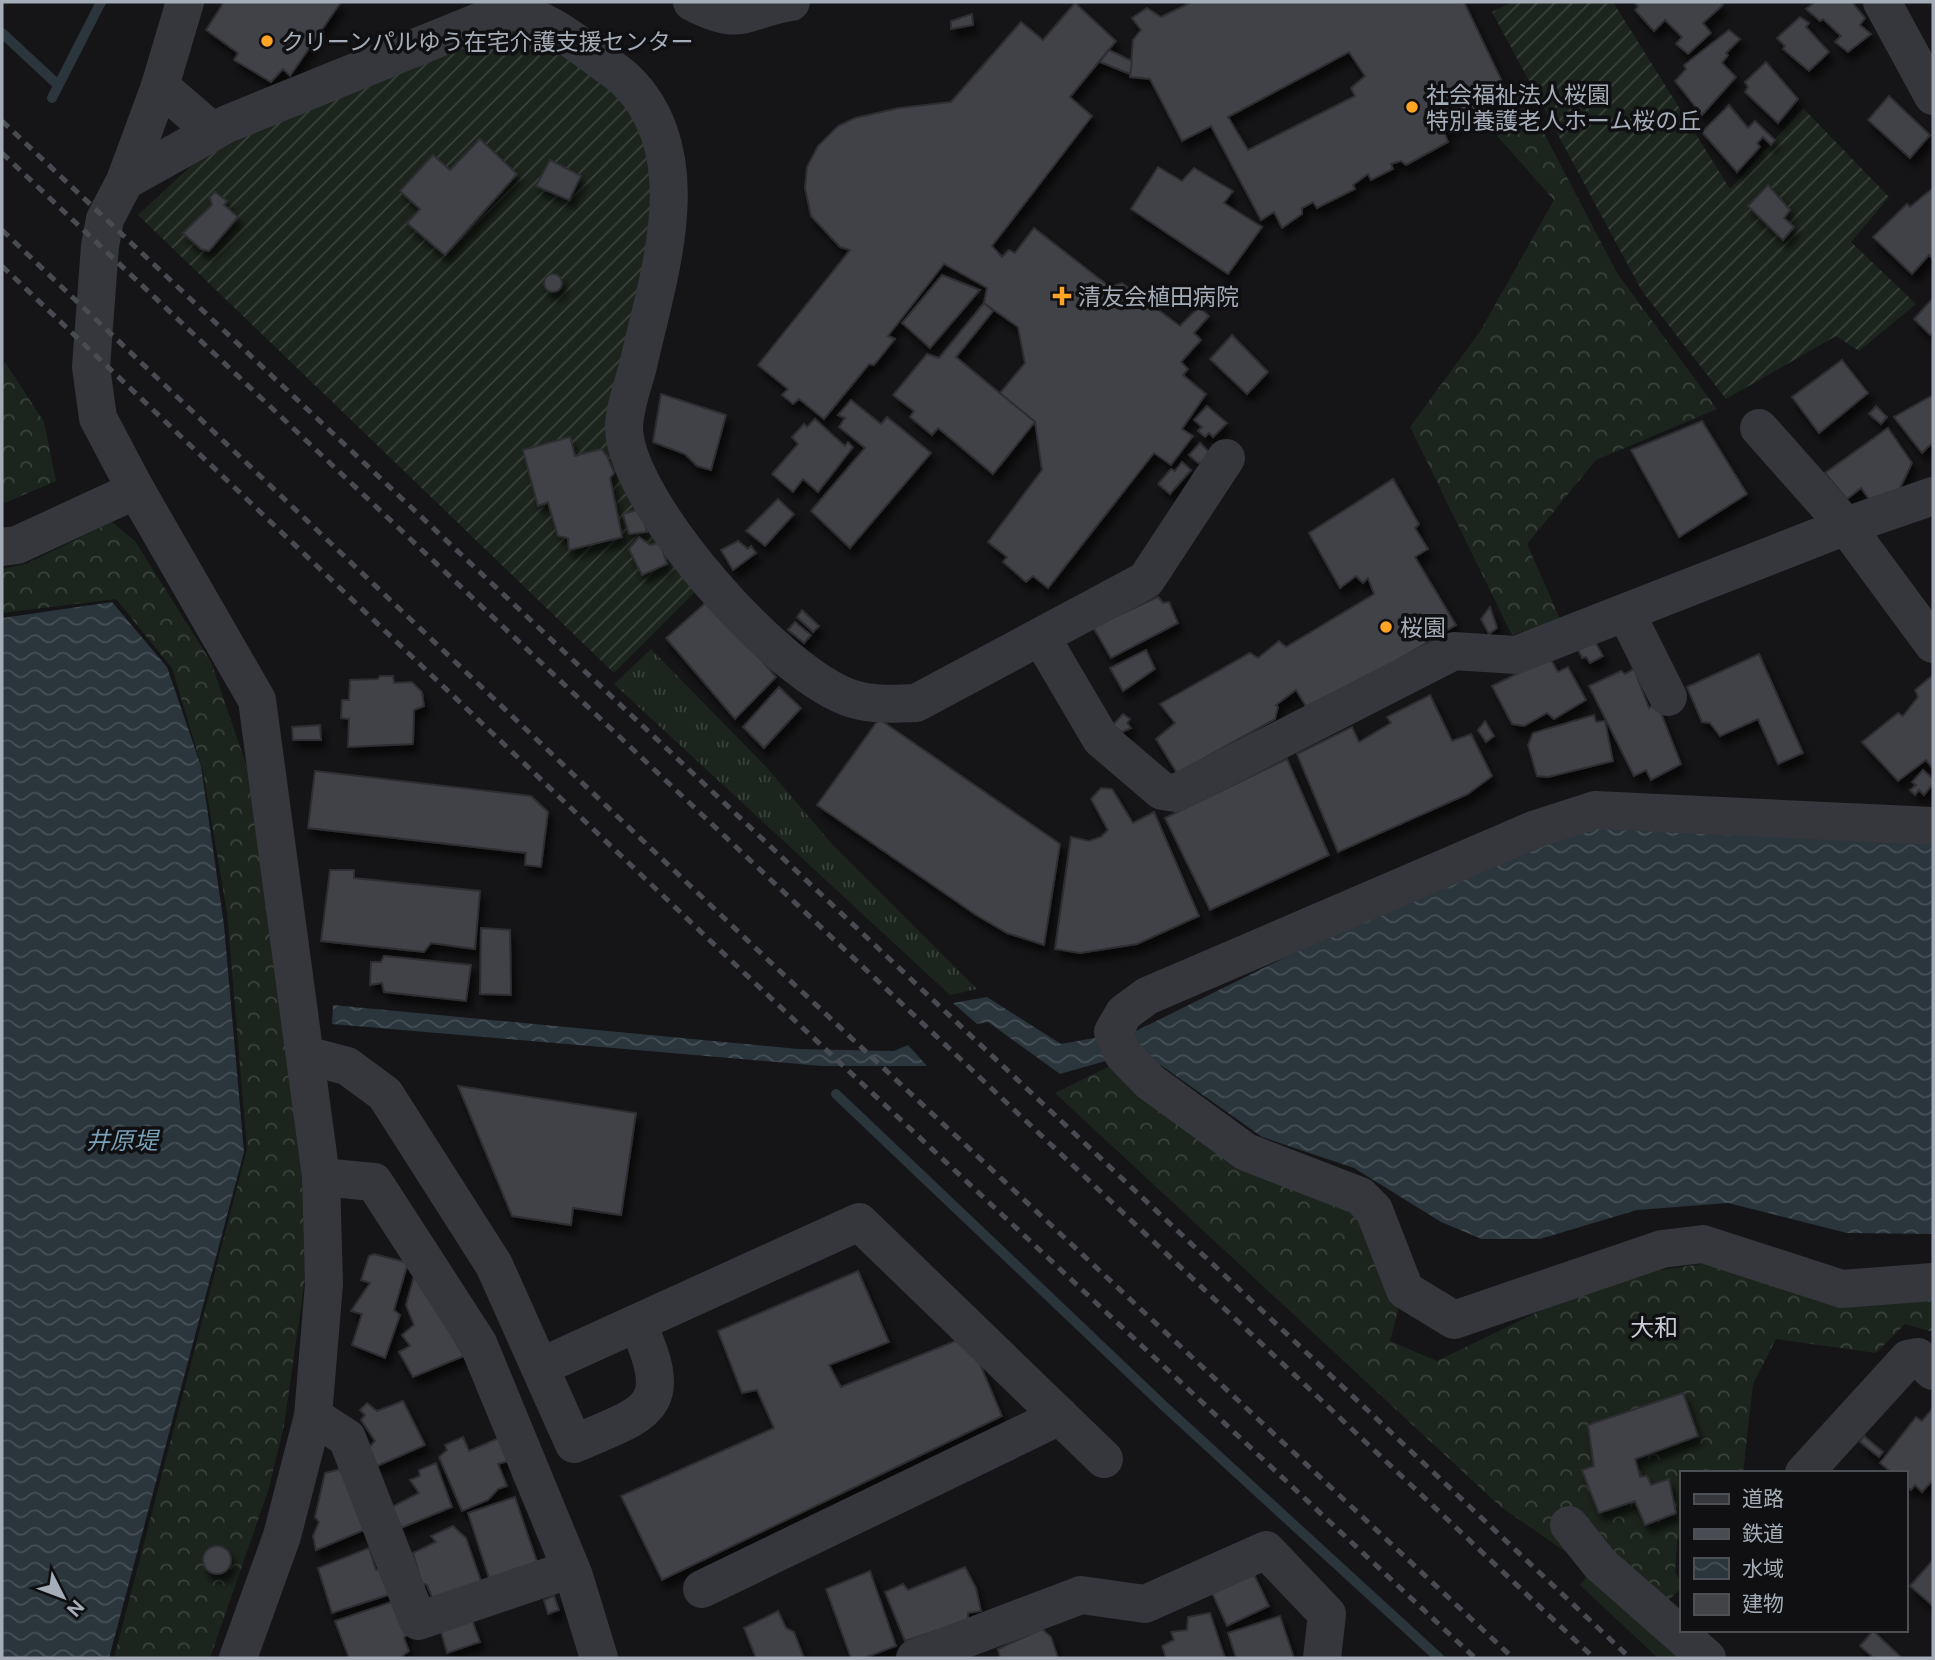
<svg xmlns="http://www.w3.org/2000/svg" width="1935" height="1660" font-family="'Public Sans','Noto Sans JP',sans-serif">
<style>
.grass{fill:url(#grass-tufts)}
.forest{fill:url(#forest-crowns)}
.garden{fill:url(#garden-furrows)}
.water{fill:url(#water-waves)}
.lines{fill:none;stroke-linecap:round;stroke-linejoin:round}
.stream{stroke:#2a353c;stroke-width:10}
.building{fill:#414347;stroke:#2f2f33;stroke-width:2;fill-rule:evenodd;filter:url(#shadow)}
.minor{stroke:#35373c;stroke-width:38}
.rail{stroke:#484b51;stroke-width:5;stroke-dasharray:9 7;stroke-linecap:butt}
.poi-dot{fill:#ffa425;stroke:#101012;stroke-width:2.5}
.labels{text-anchor:middle;dominant-baseline:central;stroke-width:7;stroke-linejoin:round;paint-order:stroke}
.poi-label{font-size:23px;fill:#a5adb8;stroke:#101012;text-anchor:start}
.water-label{font-size:24px;font-style:italic;fill:#799fb7;stroke:#101012}
.neighbourhood-label{font-size:24px;fill:#c7cbd4;stroke:#101012}
</style>
<defs>
<pattern id="grass-tufts" width="24" height="20" patternUnits="userSpaceOnUse" patternTransform="scale(1.75)"><rect width="24" height="20" fill="#1c251d"/><path d="M3 7l-1-3M5 7V3M7 7l1-3M15 17l-1-3M17 17v-4M19 17l1-3" fill="none" stroke="#3a423c"/></pattern>
<pattern id="forest-crowns" width="20" height="18" patternUnits="userSpaceOnUse" patternTransform="scale(1.75)"><rect width="20" height="18" fill="#1c251d"/><path d="M2 6a3 3 0 1 1 6 0M12 15a3 3 0 1 1 6 0" fill="none" stroke="#3a423c"/></pattern>
<pattern id="garden-furrows" width="10" height="10" patternUnits="userSpaceOnUse" patternTransform="scale(1.75)"><rect width="10" height="10" fill="#1c251d"/><path d="M-1 1l2-2M0 10L10 0M9 11l2-2" fill="none" stroke="#3a423c"/></pattern>
<pattern id="water-waves" width="16" height="10" patternUnits="userSpaceOnUse" patternTransform="scale(1.75)"><rect width="16" height="10" fill="#2a353c"/><path d="M0 5q4-4 8 0t8 0" fill="none" stroke="#465056"/></pattern>
<filter id="shadow"><feDropShadow dx="4.5" dy="8" stdDeviation="3.5" flood-color="#0009"/></filter>
</defs>
<rect width="100%" height="100%" fill="#151517"/>
<g class="grass">
<polygon points="651,649 768,769 832,844 977,989 950,995 614,684"/>
<polygon points="1592,1571 1688,1658 1658,1658 1580,1585"/>
</g>
<g class="forest">
<polygon points="1521,89 1617,273 1717,409 1596,460 1527,544 1560,619 1512,635 1410,427 1481,330 1554,200 1484,121"/>
<polygon points="5,362 44,422 56,481 2,504 2,370"/>
<polygon points="112,522 135,541 211,662 252,782 302,1180 305,1279 284,1426 268,1491 210,1658 114,1658 247,1149 227,913 203,771 172,668 116,599 2,613 2,569 26,564"/>
<polygon points="1116,1063 1364,1214 1398,1310 1390,1341 1437,1361 1608,1278 1708,1263 1933,1292 1933,1332 1905,1324 1876,1353 1776,1339 1753,1384 1743,1473 1681,1473 1681,1538 1677,1540 1675,1573 1681,1581 1681,1588 1665,1604 1579,1561 1501,1507 1055,1093"/>
</g>
<g class="garden">
<polygon points="1512,2 1613,2 1730,189 1803,108 1889,197 1851,242 1916,304 1859,351 1836,336 1726,399 1642,291 1492,12"/>
<polygon points="506,23 627,90 660,194 615,411 698,589 614,673 138,215 194,163 260,129"/>
</g>
<g class="water">
<polygon points="112,602 167,667 201,766 224,925 244,1152 109,1658 2,1658 2,618"/>
<polygon points="1587,827 1933,843 1933,1234 1847,1233 1728,1203 1637,1210 1540,1239 1482,1239 1441,1222 1354,1168 1262,1137 1141,1051 1060,1074 988,1022 977,1024 953,1003 987,997 1061,1044 1138,1030 1389,906"/>
<polygon points="333,1005 798,1049 894,1051 908,1045 927,1066 822,1066 332,1024"/>
</g>
<g class="lines">
<g class="stream">
<polyline points="2,33 58,85"/>
<polyline points="52,98 101,2"/>
<polyline points="836,1094 1164,1406 1439,1658"/>
</g>
</g>
<g class="building">
<polygon points="224,2 341,2 290,76 283,69 271,82 234,60 238,53 206,30"/>
<path d="M1192,2H1464L1510,98L1444,132L1448,142L1406,165L1401,161L1391,164L1393,169L1371,180L1368,174L1353,185L1355,189L1317,208L1313,202L1302,208V214L1282,228L1274,212L1261,220L1211,126L1182,141L1150,79L1130,77L1133,40L1141,30L1132,18L1147,8L1161,17ZM1349,52L1365,76L1351,88L1355,96L1248,150L1228,117Z"/>
<polygon points="1634,2 1720,2 1723,5 1703,23 1711,33 1688,54 1676,44 1682,37 1665,20 1654,31 1635,10 1638,6"/>
<polygon points="1815,2 1852,2 1865,18 1860,25 1871,34 1848,52 1835,42 1841,36 1823,19 1820,21 1806,9"/>
<polygon points="1075,3 1116,41 1070,97 1092,116 992,246 1002,257 1009,250 1015,253 1034,228 1110,287 1122,283 1180,326 1199,307 1209,316 1194,333 1201,340 1181,362 1188,369 1183,375 1206,394 1182,429 1193,436 1171,465 1154,453 1048,588 1033,576 1026,582 1003,562 1007,557 988,542 1042,470 1035,422 1000,393 1025,363 1018,327 984,303 987,288 944,264 888,336 895,339 874,365 869,364 824,419 799,399 793,404 782,395 788,389 758,365 850,250 840,247 811,216 805,188 807,167 818,146 838,126 855,118 899,108 951,102 1021,22 1043,40"/>
<polygon points="972,14 973,25 951,29 951,21"/>
<polygon points="1800,17 1809,23 1806,27 1829,52 1809,71 1783,49 1785,46 1777,38"/>
<polygon points="1729,30 1740,39 1726,53 1728,55 1722,63 1736,77 1702,115 1675,81 1686,69 1684,65"/>
<polygon points="1109,50 1132,61 1130,74 1100,62"/>
<polygon points="1766,62 1798,99 1778,123 1745,92 1748,87 1745,82"/>
<polygon points="1889,96 1930,135 1910,158 1868,120"/>
<polygon points="1729,105 1748,128 1755,121 1775,140 1771,145 1763,137 1757,143 1760,147 1737,172 1702,132"/>
<polygon points="480,139 517,174 445,255 407,223 420,209 400,191 433,155 450,170"/>
<polygon points="550,160 581,176 569,200 536,186"/>
<polygon points="1158,167 1182,181 1194,168 1233,191 1224,203 1262,227 1228,274 1131,209"/>
<polygon points="1768,185 1790,210 1784,218 1794,227 1783,240 1748,206"/>
<polygon points="1933,188 1933,259 1929,255 1912,274 1873,237 1907,204 1910,207"/>
<polygon points="215,192 227,201 224,205 238,217 209,251 201,249 183,233 212,205 210,197"/>
<circle cx="553" cy="283" r="9"/>
<polygon points="942,275 980,290 930,348 902,323"/>
<polygon points="1933,298 1933,331 1930,335 1914,319"/>
<polygon points="984,303 993,311 956,357 1035,422 993,474 938,428 932,435 910,417 914,411 893,395 927,354 939,358"/>
<polygon points="1232,335 1268,372 1247,394 1210,359"/>
<polygon points="1842,360 1868,393 1819,433 1792,397"/>
<polygon points="661,394 726,415 711,470 697,466 685,454 653,442"/>
<polygon points="1933,395 1933,447 1931,444 1922,453 1894,417"/>
<polygon points="851,400 881,424 887,417 931,453 850,548 811,511 865,448 839,427 845,418 838,415"/>
<polygon points="1207,406 1227,423 1213,437 1209,433 1205,437 1198,431 1202,427 1194,420"/>
<polygon points="1876,406 1887,417 1881,424 1869,414"/>
<polygon points="815,419 845,446 848,442 853,447 818,492 803,479 793,492 772,474 798,444 792,437 804,424 807,427"/>
<polygon points="1702,421 1747,494 1679,537 1631,450"/>
<polygon points="1888,428 1912,463 1900,488 1874,506 1861,488 1847,499 1825,473"/>
<polygon points="570,437 575,456 601,449 607,456 614,473 610,478 622,537 569,550 568,538 558,536 548,502 538,506 523,450"/>
<polygon points="1200,443 1210,453 1203,462 1198,463 1189,455"/>
<polygon points="1182,462 1191,470 1170,494 1158,484 1171,469 1175,471"/>
<polygon points="1393,479 1419,524 1415,528 1428,549 1415,557 1456,625 1310,713 1296,690 1276,705 1278,707 1275,719 1177,773 1156,739 1175,723 1160,704 1250,653 1258,658 1279,641 1286,647 1374,594 1368,578 1363,583 1356,576 1340,588 1309,533"/>
<polygon points="778,499 794,514 765,546 746,531"/>
<polygon points="641,509 647,532 629,534 623,514"/>
<polygon points="639,537 650,545 660,543 667,564 642,575 629,549"/>
<polygon points="738,541 748,549 751,546 756,553 733,570 721,550"/>
<polygon points="1158,597 1163,603 1169,602 1178,623 1111,658 1093,627"/>
<polygon points="709,600 776,677 735,719 666,638"/>
<polygon points="1490,607 1497,628 1489,634 1481,619"/>
<polygon points="802,610 819,626 813,632 797,617"/>
<polygon points="795,622 811,635 804,643 788,630"/>
<polygon points="1593,638 1603,656 1590,663 1586,657 1582,658 1577,647"/>
<polygon points="1146,650 1155,669 1123,691 1110,668"/>
<polygon points="1759,654 1803,753 1778,764 1758,719 1720,736 1710,723 1702,722 1687,687"/>
<polygon points="1550,658 1558,672 1568,667 1586,700 1554,719 1547,713 1524,726 1512,724 1492,686"/>
<polygon points="1634,669 1649,708 1657,703 1681,764 1651,780 1646,770 1634,776 1589,686 1621,671 1625,674"/>
<polygon points="1933,675 1933,769 1926,760 1898,781 1862,742 1898,713 1903,716 1918,697 1915,690"/>
<polygon points="380,676 393,676 394,683 412,682 422,692 424,706 414,710 413,744 348,747 349,719 341,718 342,700 349,700 350,680 378,679"/>
<polygon points="779,687 801,708 764,748 743,727"/>
<polygon points="1430,695 1452,741 1471,734 1492,776 1468,794 1338,852 1297,754 1352,727 1359,742 1391,723 1387,717"/>
<polygon points="1123,714 1130,719 1127,723 1131,728 1122,732 1113,725"/>
<polygon points="1594,715 1596,722 1605,721 1613,761 1548,777 1537,776 1528,745 1533,733"/>
<polygon points="879,719 1060,844 1044,945 1007,933 976,915 817,805"/>
<polygon points="1485,721 1494,736 1486,742 1478,730"/>
<polygon points="320,725 321,740 293,740 292,727"/>
<polygon points="1287,759 1329,855 1210,910 1165,818"/>
<polygon points="1923,770 1933,779 1933,784 1924,795 1919,790 1915,795 1910,790 1916,785 1912,782"/>
<polygon points="315,771 531,796 548,812 541,867 525,865 526,853 308,828"/>
<polygon points="1101,788 1112,789 1133,823 1154,812 1199,916 1137,944 1080,953 1055,949 1071,837 1089,841 1101,837 1108,830 1091,799"/>
<polygon points="330,870 354,870 354,878 480,891 475,949 431,943 424,952 321,941"/>
<polygon points="481,928 510,930 511,995 480,994"/>
<polygon points="384,956 471,965 466,1001 384,992 382,983 370,985 371,962 381,962"/>
<polygon points="458,1086 636,1113 621,1215 573,1208 571,1225 512,1216"/>
<polygon points="374,1254 408,1263 394,1310 400,1315 385,1358 352,1345 362,1314 351,1311 370,1283 361,1280 369,1256"/>
<polygon points="858,1271 889,1342 829,1365 841,1387 968,1336 1002,1416 662,1580 621,1496 774,1428 757,1390 742,1393 718,1331"/>
<polygon points="415,1273 464,1356 413,1377 399,1352 410,1346 402,1335 414,1325 406,1305"/>
<polygon points="1683,1393 1698,1436 1635,1459 1640,1477 1647,1476 1651,1485 1669,1479 1676,1513 1645,1525 1635,1501 1599,1513 1582,1470 1594,1466 1588,1425"/>
<polygon points="403,1401 425,1445 375,1467 367,1450 375,1441 361,1420 365,1415 360,1410 367,1403 377,1411"/>
<polygon points="1933,1408 1933,1480 1922,1492 1915,1485 1911,1490 1905,1485 1905,1473 1892,1473 1880,1463 1916,1417 1922,1421"/>
<polygon points="1864,1436 1883,1452 1879,1457 1860,1442"/>
<polygon points="463,1437 469,1451 499,1438 508,1461 498,1464 507,1486 498,1489 488,1500 462,1511 439,1457 447,1450 445,1445"/>
<polygon points="436,1463 452,1507 401,1528 392,1507 419,1493 410,1480 420,1476 419,1470"/>
<polygon points="345,1468 369,1528 316,1550 313,1536 319,1522 315,1517 325,1473"/>
<polygon points="515,1497 537,1562 490,1581 468,1513"/>
<polygon points="453,1526 466,1538 481,1581 434,1602 427,1585 422,1583 413,1553 436,1542 431,1536"/>
<circle cx="217" cy="1560" r="14"/>
<polygon points="369,1548 376,1570 383,1568 391,1594 332,1613 318,1568"/>
<polygon points="1933,1560 1933,1606 1910,1586"/>
<polygon points="1250,1566 1269,1606 1227,1626 1209,1586"/>
<polygon points="965,1567 976,1588 981,1611 968,1613 968,1620 905,1641 885,1592 903,1584 908,1590"/>
<polygon points="870,1571 896,1646 864,1658 851,1658 826,1589"/>
<polygon points="554,1596 559,1610 548,1614 544,1600"/>
<polygon points="397,1600 408,1633 404,1638 409,1651 400,1658 349,1658 335,1621"/>
<polygon points="778,1611 786,1628 794,1632 804,1658 756,1658 744,1628"/>
<polygon points="1210,1613 1225,1658 1166,1658 1162,1646 1174,1640 1171,1632 1187,1630 1188,1617"/>
<polygon points="1280,1616 1294,1658 1236,1658 1228,1633"/>
<polygon points="471,1617 480,1642 447,1653 440,1628"/>
<polygon points="1042,1629 1051,1637 1058,1658 1000,1658 998,1649"/>
<polygon points="1873,1631 1902,1658 1874,1658 1860,1646"/>
</g>
<g class="lines">
<g class="minor">
<polyline points="185,2 160,86 125,181 105,219 100,246 91,367 98,418 136,490 257,700 321,1177 324,1284 313,1416 282,1536 238,1658"/>
<path d="M692,2C743,28 742,10 791,2"/>
<polyline points="1882,2 1933,96"/>
<polyline points="160,86 212,131"/>
<path d="M125,181L227,124L508,10C544,17 571,39 600,60C609,67 621,74 629,83C701,158 657,279 638,366C633,385 624,409 624,428C626,504 781,678 853,699C873,705 895,704 916,703L1146,580L1226,458"/>
<polyline points="1759,428 1846,526 1933,644"/>
<polyline points="2,547 17,545 136,490"/>
<polyline points="1626,613 1668,697"/>
<polyline points="1041,637 1101,739 1162,791 1176,793 1454,651 1516,655 1846,526 1933,496"/>
<polyline points="1933,826 1595,810 1536,829 1147,996 1124,1013 1113,1032 1123,1054 1150,1082 1246,1152 1360,1196 1374,1210 1405,1290 1454,1320 1662,1249 1703,1244 1842,1289 1933,1282"/>
<path d="M305,1055L347,1066L385,1094L494,1265L574,1444C648,1412 677,1409 637,1323"/>
<polyline points="321,1177 374,1182 478,1343 574,1576 599,1658"/>
<polyline points="540,1367 859,1222 1104,1459"/>
<polyline points="313,1416 347,1438 418,1621 571,1569"/>
<polyline points="1804,1473 1908,1359 1918,1357 1933,1371"/>
<polyline points="1569,1525 1600,1564 1707,1658"/>
<polyline points="702,1589 1060,1416"/>
<polyline points="915,1658 1081,1595 1145,1604 1266,1550 1327,1614 1322,1658"/>
</g>
<g class="rail">
<polyline points="2,121 1630,1658"/>
<polyline points="2,153 1594,1658"/>
<polyline points="2,230 766,958 1513,1658"/>
<polyline points="2,266 741,970 1475,1658"/>
</g>
</g>
<g class="poi-dot">
<circle cx="267" cy="41" r="7"/>
<circle cx="1412" cy="107" r="7"/>
<path d="M1058.5 285.5h7v7h7v7h-7v7h-7v-7h-7v-7h7z"/>
<circle cx="1386" cy="627" r="7"/>
</g>
<g class="labels">
<g class="poi-label">
<text x="281" y="41">クリーンパルゆう在宅介護支援センター</text>
<text x="1426" y="94">社会福祉法人桜園<tspan x="1426" dy="26">特別養護老人ホーム桜の丘</tspan></text>
<text x="1078" y="296">清友会植田病院</text>
<text x="1400" y="627">桜園</text>
</g>
<g class="water-label">
<text x="122" y="1140">井原堤</text>
</g>
<g class="neighbourhood-label">
<text x="1654" y="1327">大和</text>
</g>
</g>
<rect width="1935" height="1660" fill="none" stroke="#a5adb8" stroke-width="7"/>
<rect x="1680" y="1471" width="228" height="161" fill="#101012" stroke="#4c4f54" stroke-width="2"/>
<rect x="1694" y="1494" width="35" height="10" fill="#35373c" stroke="#4c4f54" stroke-width="2"/>
<text x="1742" y="1506" font-size="21" fill="#a5adb8">道路</text>
<rect x="1694" y="1529" width="35" height="10" fill="#484b51" stroke="#4c4f54" stroke-width="2"/>
<text x="1742" y="1541" font-size="21" fill="#a5adb8">鉄道</text>
<rect x="1694" y="1558" width="35" height="21" fill="url(#water-waves)" stroke="#4c4f54" stroke-width="2"/>
<text x="1742" y="1576" font-size="21" fill="#a5adb8">水域</text>
<rect x="1694" y="1594" width="35" height="21" fill="#414347" stroke="#4c4f54" stroke-width="2"/>
<text x="1742" y="1611" font-size="21" fill="#a5adb8">建物</text>
<g transform="translate(63 1597) rotate(132)" stroke="#101012" stroke-width="5" paint-order="stroke">
<path d="M0-5L12 26L0 18L-12 26Z" fill="#a5adb8"/>
<text y="-10" font-size="19" font-weight="bold" text-anchor="middle" fill="#a5adb8">N</text>
</g>
</svg>
